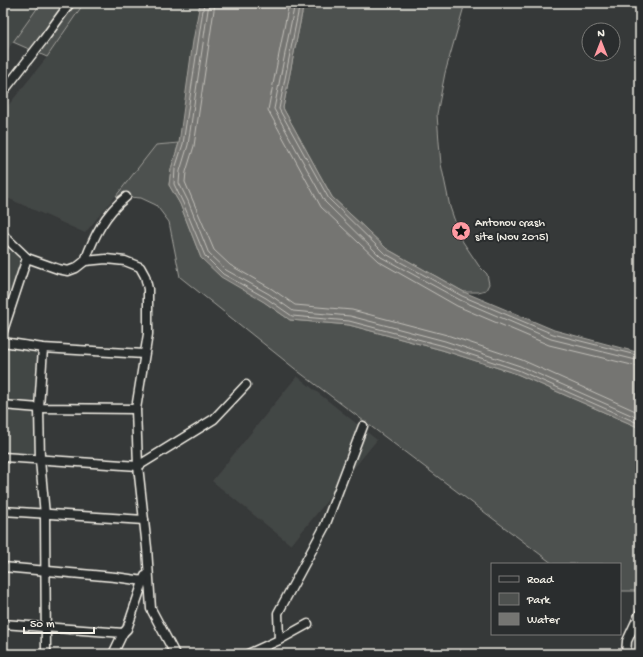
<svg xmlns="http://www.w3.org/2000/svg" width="643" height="657" font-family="'Gochi Hand',sans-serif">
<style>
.built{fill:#434645}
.green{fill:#4e514f;stroke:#a1a19c}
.water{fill:#757572;stroke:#a8a7a1}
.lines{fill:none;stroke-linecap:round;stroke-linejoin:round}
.shore{stroke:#c1bfb9;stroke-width:1}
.street-casing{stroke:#f4f1e8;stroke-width:11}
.street{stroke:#2a2d2e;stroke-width:8}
.labels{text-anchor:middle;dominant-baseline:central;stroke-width:4;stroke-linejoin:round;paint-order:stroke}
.poi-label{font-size:12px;fill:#f4f1e8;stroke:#2a2d2e;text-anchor:start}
</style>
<rect width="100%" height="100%" fill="#363939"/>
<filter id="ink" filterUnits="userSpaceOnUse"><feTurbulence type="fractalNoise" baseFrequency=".025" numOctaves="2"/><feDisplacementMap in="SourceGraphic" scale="8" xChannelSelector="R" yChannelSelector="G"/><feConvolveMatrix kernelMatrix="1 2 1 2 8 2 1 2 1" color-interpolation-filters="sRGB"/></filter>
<g filter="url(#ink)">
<g class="built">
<polygon points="3,3 41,3 3,56"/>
<polygon points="84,3 200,3 193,41 179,143 156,145 128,181 85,233 3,196 3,112 47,57"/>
<polygon points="3,240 11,248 21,262 3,324"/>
<polygon points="3,343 37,347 35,456 3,455"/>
<polygon points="297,376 377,440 291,545 212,481"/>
</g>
<g class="green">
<polygon points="41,3 84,3 47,57 13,42"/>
<polygon points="304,3 465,3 445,73 437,114 439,142 441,164 450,207 461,239 479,266 487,274 489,284 486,290 478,292 464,292 387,249 332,197 283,108"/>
<polygon points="179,143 171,169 169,185 180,204 201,258 290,320 349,325 442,350 517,374 640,428 640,591 620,591 620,564 553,564 299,372 180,277 169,222 156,205 141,198 116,196 156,145"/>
</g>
<polygon class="water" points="200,3 304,3 283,108 332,197 387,249 464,292 554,330 640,353 640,428 517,374 442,350 349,325 290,320 264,302 221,277 201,258 180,204 169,185 171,169 179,143 193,41"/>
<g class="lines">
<g class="shore">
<polyline points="204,3 183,144 175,169 174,184 183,203 205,256 223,274 266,298 292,316 349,321 444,346 518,370 640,424"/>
<polyline points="209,3 188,145 180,171 179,183 188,201 209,254 226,270 269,294 293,311 350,316 445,341 520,366 640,419"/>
<polyline points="215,3 194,146 186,172 185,182 214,250 230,265 272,289 295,305 352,310 447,335 522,360 640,413"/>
<polyline points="289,3 268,110 321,207 378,261 457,306 549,345 640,367"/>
<polyline points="295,3 274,109 325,202 381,257 460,300 551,339 640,361"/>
<polyline points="300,3 279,109 329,199 384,253 462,296 553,334 640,356"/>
</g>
<defs>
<g id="street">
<polyline points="3,92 44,39 70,3"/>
<polyline points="3,235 27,258 58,269 68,271 76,268 85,261 106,259 125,261 140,267 145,276 148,289 148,334 136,409 138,466 147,548 151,609 175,654"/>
<path d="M85,261C94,236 105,214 126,197"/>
<polyline points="3,331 27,258"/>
<polyline points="3,342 43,348 144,354"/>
<polyline points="43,348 39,408 40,460 45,515 46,654"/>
<polyline points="3,405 39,408 136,409"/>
<polyline points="3,457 138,466 214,419 246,385"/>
<polyline points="3,511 144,520"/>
<polyline points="3,567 115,577 144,581"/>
<polyline points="3,624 123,633"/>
<polyline points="308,624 279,640 278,613 325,526 363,426"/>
<polyline points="113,654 123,633 127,629 145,576"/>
<polyline points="248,654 279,640"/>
<polyline points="626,654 627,641 640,613"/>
</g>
</defs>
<use href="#street" class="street-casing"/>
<use href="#street" class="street"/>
</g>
</g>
<defs>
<symbol id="sight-disc" viewBox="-11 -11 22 22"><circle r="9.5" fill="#ff9aa2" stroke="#2a2d2e"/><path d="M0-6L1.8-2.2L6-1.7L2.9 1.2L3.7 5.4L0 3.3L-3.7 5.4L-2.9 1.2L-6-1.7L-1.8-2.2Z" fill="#111"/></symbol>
</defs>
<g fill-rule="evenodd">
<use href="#sight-disc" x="450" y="220" width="22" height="22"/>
</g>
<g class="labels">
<g class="poi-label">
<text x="475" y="224">Antonov crash<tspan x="475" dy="14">site (Nov 2015)</tspan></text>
</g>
</g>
<rect width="643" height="657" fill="none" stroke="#2a2d2e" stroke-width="16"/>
<rect x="8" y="8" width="627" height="641" fill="none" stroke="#f4f1e8" stroke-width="1.5" filter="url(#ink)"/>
<rect x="491" y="563" width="130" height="72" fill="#2a2d2e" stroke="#7b7b78"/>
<rect x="499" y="576" width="20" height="6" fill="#2a2d2e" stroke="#7b7b78"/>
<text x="527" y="583" font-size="12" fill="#f4f1e8">Road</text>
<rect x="499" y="593" width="20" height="12" fill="#4e514f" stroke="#7b7b78"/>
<text x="527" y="603" font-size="12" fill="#f4f1e8">Park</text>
<rect x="499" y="613" width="20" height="12" fill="#757572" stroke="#7b7b78"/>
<text x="527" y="623" font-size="12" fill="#f4f1e8">Water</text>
<g transform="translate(601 42)"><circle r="19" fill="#2a2d2e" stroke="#7b7b78"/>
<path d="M0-3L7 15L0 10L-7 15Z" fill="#ff9aa2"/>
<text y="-6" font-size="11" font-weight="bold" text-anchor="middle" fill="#f4f1e8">N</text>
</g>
<path d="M24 627v6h70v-6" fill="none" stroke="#f4f1e8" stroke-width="2"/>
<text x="30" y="627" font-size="12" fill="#f4f1e8" stroke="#2a2d2e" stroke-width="3" paint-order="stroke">50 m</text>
</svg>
